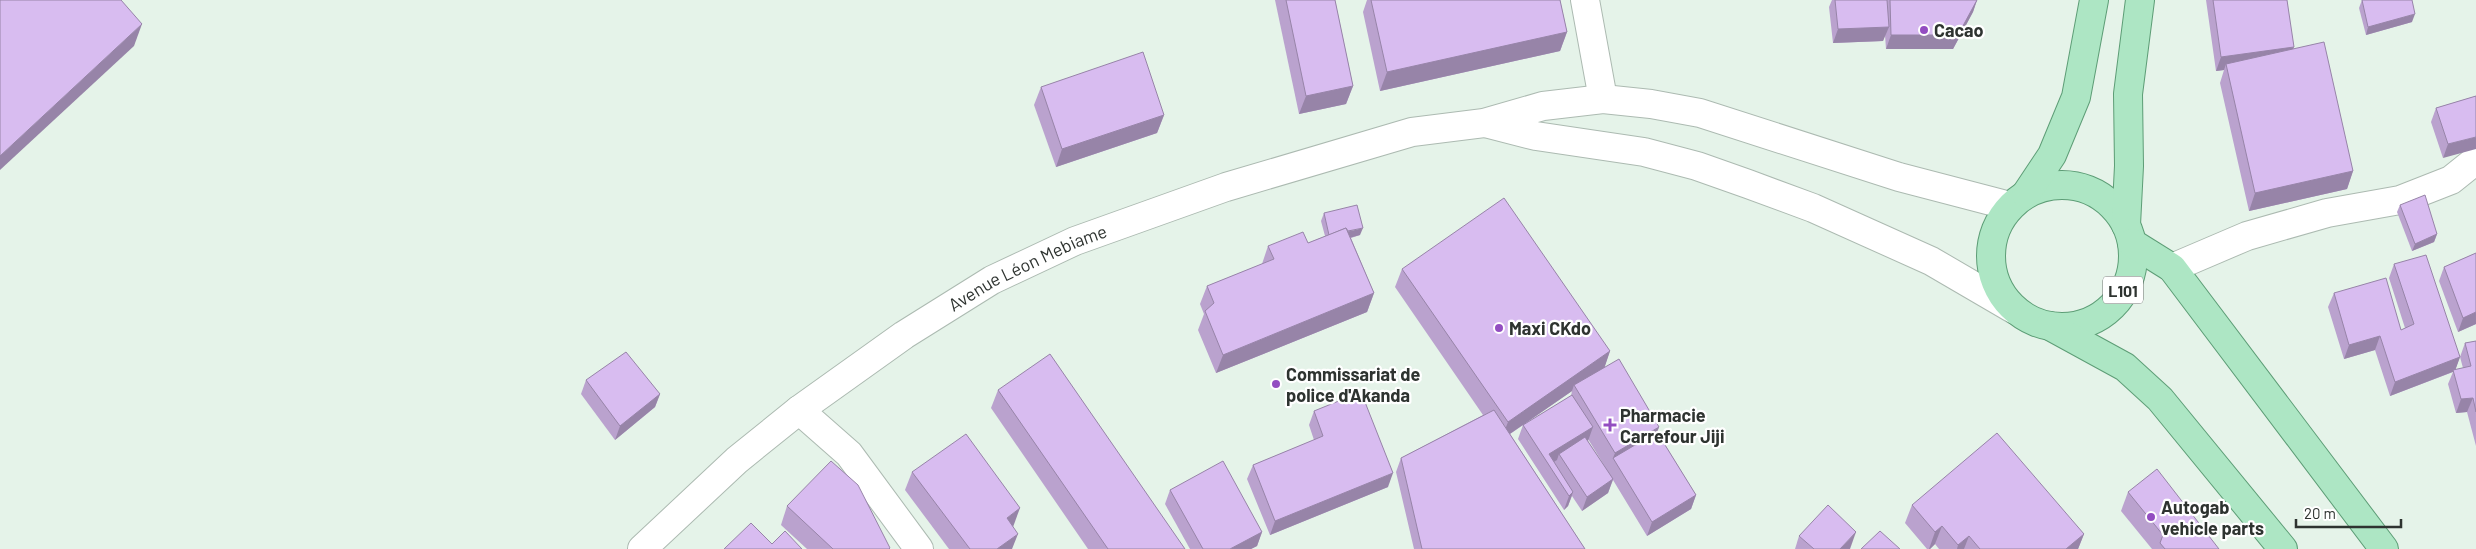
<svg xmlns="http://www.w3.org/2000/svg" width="2476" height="549" font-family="Barlow,sans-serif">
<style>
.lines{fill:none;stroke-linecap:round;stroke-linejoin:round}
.street-casing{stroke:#acbab1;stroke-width:30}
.secondary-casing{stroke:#acbab1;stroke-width:30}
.primary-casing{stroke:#5d9d76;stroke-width:30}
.street{stroke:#fff;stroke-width:28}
.secondary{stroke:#fff;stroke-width:28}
.primary{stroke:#ade6c4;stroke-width:28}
.wall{fill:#baa2ce;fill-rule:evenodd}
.shaded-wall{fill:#9784a8}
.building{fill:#d8bcf0;stroke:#9784a8}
.poi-dot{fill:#934dc1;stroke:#fff;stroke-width:2}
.labels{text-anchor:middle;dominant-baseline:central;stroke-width:4.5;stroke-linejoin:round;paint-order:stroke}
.shield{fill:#fff;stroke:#6d706e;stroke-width:1}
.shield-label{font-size:16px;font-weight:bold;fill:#2e3330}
.poi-label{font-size:18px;font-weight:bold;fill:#2e3330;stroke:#fff;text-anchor:start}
.street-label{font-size:18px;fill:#2e3330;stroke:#fff}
</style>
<rect width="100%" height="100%" fill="#e5f3e9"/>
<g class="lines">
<defs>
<g id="street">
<polyline points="1585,0 1603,99"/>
<polyline points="2172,268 2247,236 2327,213 2400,200 2451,180 2476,160"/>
<polyline points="799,410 849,454 919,549"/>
</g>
<g id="secondary">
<polyline points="1485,123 1536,136 1644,152 1697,166 1748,184 1813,208 1931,261 2015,310"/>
<path id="s1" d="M642,549L737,460L799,410L904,335L992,280L1075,241L1226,187L1412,132L1484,123L1543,106L1603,99L1651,104L1700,113L1899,177L2010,206"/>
</g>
<g id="primary">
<circle cx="2062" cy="256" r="71"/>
<polyline points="2026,194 2052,155 2076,97 2094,0"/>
<polyline points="2126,225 2129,166 2128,94 2140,0"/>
<polyline points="2132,243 2172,268 2384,549"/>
<polyline points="2050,326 2125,367 2160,399 2283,549"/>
</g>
</defs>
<use href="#street" class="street-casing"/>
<use href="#secondary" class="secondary-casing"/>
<use href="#primary" class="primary-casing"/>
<use href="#street" class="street"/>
<use href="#secondary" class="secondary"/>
<use href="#primary" class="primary"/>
</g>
<g class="wall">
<polygon points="1275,0 1335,0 1353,86 1346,104 1299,114"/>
<polygon points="1367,0 1560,0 1567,32 1560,51 1380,91 1363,12"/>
<polygon points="1832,0 1977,0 1973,12 1953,49 1886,49 1885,35 1883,41 1833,43 1829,7"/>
<polygon points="2206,0 2287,0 2293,49 2353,171 2347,189 2249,211 2220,83 2224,70 2216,71"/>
<polygon points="2362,0 2412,22 2366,35 2359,8"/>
<polygon points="1041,87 1164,115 1157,133 1056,167 1034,105"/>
<polygon points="2476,96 2443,158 2431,122 2436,108"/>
<polygon points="2400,205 2437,234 2434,242 2412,251 2397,212"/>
<polygon points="1324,213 1360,235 1351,238 1374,293 1367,312 1216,373 1198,330 1204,314 1200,304 1207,286 1262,264 1268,246 1308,243 1325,236 1321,221"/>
<polygon points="2476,253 2476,324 2458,332 2439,281 2444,267"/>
<polygon points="2394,264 2460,357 2455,370 2463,368 2460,357 2465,343 2476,341 2476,446 2467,412 2456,413 2448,384 2453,372 2390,396 2375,350 2344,359 2328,307 2334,293 2401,330 2405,328 2389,278"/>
<path d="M1402,269L1610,351L1604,368L1659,427L1657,432L1696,495L1691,509L1647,536L1613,480L1608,493L1582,511L1572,496L1568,506L1564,510L1518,439L1523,425L1571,396L1572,391L1510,434L1585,549H1414L1396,472L1401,458L1483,415L1395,287ZM1588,439L1607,470L1588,441Z"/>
<polygon points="586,380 660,394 655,407 615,440 581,394"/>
<polygon points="998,390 1185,549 1088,549 991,408"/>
<polygon points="1314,411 1388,487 1270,535 1247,479 1253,465 1314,440 1309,425"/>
<polygon points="912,472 1013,527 1012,549 949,549 905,490"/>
<polygon points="1170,490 1262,532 1257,546 1251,549 1190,549 1165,504"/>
<polygon points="2128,492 2219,549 2152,549 2121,511"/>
<polygon points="1912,505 2084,534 2078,549 1939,549 1935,544 1930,549 1927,549 1905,523"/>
<polygon points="787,506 890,549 807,549 781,525"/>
<polygon points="1799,536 1850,549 1795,549"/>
</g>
<g class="shaded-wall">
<polygon points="1977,0 1973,12 1953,49 1886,49 1891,35"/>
<polygon points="2415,14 2412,22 2366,35 2368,27"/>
<polygon points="142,24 134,46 0,170 0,156"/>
<polygon points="1889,27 1883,41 1833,43 1838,29"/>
<polygon points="1567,32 1560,51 1380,91 1387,72"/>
<polygon points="2294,47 2289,61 2226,64 2224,70 2216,71 2221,57"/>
<polygon points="1353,86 1346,104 1299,114 1306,96"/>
<polygon points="1164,115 1157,133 1056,167 1062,149"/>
<polygon points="2476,137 2476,149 2443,158 2448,144"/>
<polygon points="2353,171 2347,189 2249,211 2255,193"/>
<polygon points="1363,228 1360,235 1327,244 1330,236"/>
<polygon points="2437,234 2434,242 2412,251 2415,244"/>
<polygon points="1374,293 1367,312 1216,373 1223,355"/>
<polygon points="2476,312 2476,324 2458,332 2463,318"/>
<polygon points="2380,336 2375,350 2344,359 2349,345"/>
<polygon points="1610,351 1604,369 1574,385 1572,391 1501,440 1508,422"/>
<polygon points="2460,357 2455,371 2390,396 2395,382"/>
<polygon points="660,394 655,407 615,440 620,426"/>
<polygon points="2473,398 2467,412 2456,413 2461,399"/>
<polygon points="1593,427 1588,441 1559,454 1557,460 1549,465 1549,454"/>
<polygon points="1659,427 1652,445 1613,458 1615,453"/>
<polygon points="1393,473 1388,487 1270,535 1275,521"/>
<polygon points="1613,479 1608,493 1582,511 1587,497"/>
<polygon points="1573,492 1568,506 1564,510 1569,496"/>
<polygon points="1696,495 1691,509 1647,536 1652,522"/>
<polygon points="1020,508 1013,527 1000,537 1007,518"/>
<polygon points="1942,526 1935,544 1930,549 1929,549 1935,532"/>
<polygon points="1262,532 1257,546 1251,549 1230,549"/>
<polygon points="1856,532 1850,549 1840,549"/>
<polygon points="1018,534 1012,549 997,549"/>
<polygon points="2084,534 2078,549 2066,549"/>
<polygon points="1969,536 1964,549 1957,549 1958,545"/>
</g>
<g class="building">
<polygon points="0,0 121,0 142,24 0,156"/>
<polygon points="1286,0 1335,0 1353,86 1306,96"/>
<polygon points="1371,0 1560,0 1567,32 1387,72"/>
<polygon points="1835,0 1887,0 1889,27 1838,29"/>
<polygon points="1890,0 1977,0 1958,35 1891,35"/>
<polygon points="2213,0 2287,0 2294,47 2221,57"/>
<polygon points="2362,0 2412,0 2415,14 2368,27"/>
<polygon points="2324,42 2353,171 2255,193 2226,64"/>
<polygon points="1143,52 1164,115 1062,149 1041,87"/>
<polygon points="2476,96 2476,137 2448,144 2436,108"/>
<polygon points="2425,195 2437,234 2415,244 2400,205"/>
<polygon points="1504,198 1610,351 1508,422 1402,269"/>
<polygon points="1357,205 1363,228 1348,231 1346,228 1329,235 1324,213"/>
<polygon points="1346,228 1374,293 1223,355 1205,311 1214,303 1207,286 1274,259 1268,246 1303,232 1308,243"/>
<polygon points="2476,253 2476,312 2463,318 2444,267"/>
<polygon points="2426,255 2460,357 2395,382 2380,336 2349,345 2334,293 2386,278 2401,330 2414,324 2394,264"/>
<polygon points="2476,341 2476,412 2473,398 2461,399 2453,370 2471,366 2465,343"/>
<polygon points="626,352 660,394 620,426 586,380"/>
<polygon points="1050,354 1185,549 1108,549 998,390"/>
<polygon points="1619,359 1659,427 1615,453 1574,385"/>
<polygon points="1361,392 1393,473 1275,521 1253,465 1323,436 1314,411"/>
<polygon points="1572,395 1593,427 1549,454 1573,492 1569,496 1523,425"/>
<polygon points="1494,410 1585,549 1422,549 1401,458"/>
<polygon points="1657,432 1696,495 1652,522 1613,458"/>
<polygon points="1997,433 2084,534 2066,549 1980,549 1969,536 1958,545 1942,526 1935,532 1912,505"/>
<polygon points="966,434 1020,508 1007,518 1018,534 997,549 970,549 912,472"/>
<polygon points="1585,437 1613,479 1587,497 1559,454"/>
<polygon points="831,461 858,485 890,548 889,549 833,549 787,506"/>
<polygon points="1223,461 1262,532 1230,549 1203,549 1170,490"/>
<polygon points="2157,469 2219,549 2165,549 2160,543 2163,535 2128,492"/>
<polygon points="1828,505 1856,532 1840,549 1814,549 1799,536"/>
<polygon points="751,523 772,544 785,531 802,549 724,549"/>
<polygon points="1880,531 1900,549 1861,549"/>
</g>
<g class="poi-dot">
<circle cx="1924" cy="30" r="5"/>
<circle cx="1499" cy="328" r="5"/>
<circle cx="1276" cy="384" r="5"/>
<path d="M1607.5 417.5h5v5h5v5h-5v5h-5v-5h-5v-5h5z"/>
<circle cx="2151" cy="517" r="5"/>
</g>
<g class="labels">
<rect class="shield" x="2103" y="276.5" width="40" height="27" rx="4"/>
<g class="shield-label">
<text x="2123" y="290">L101</text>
</g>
<g class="poi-label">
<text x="1934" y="30">Cacao</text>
<text x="1509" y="328">Maxi CKdo</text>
<text x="1286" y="374">Commissariat de<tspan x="1286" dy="21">police d'Akanda</tspan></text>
<text x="1620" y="415">Pharmacie<tspan x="1620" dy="21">Carrefour Jiji</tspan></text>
<text x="2161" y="507">Autogab<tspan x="2161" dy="21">vehicle parts</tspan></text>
</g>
<g class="street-label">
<text stroke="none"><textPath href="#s1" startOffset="480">Avenue Léon Mebiame</textPath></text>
</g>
</g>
<path d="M2296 519v8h105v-8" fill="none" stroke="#2e3330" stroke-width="2.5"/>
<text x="2304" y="519" font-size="15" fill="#2e3330" stroke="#ffffff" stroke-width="4" paint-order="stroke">20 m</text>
</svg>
